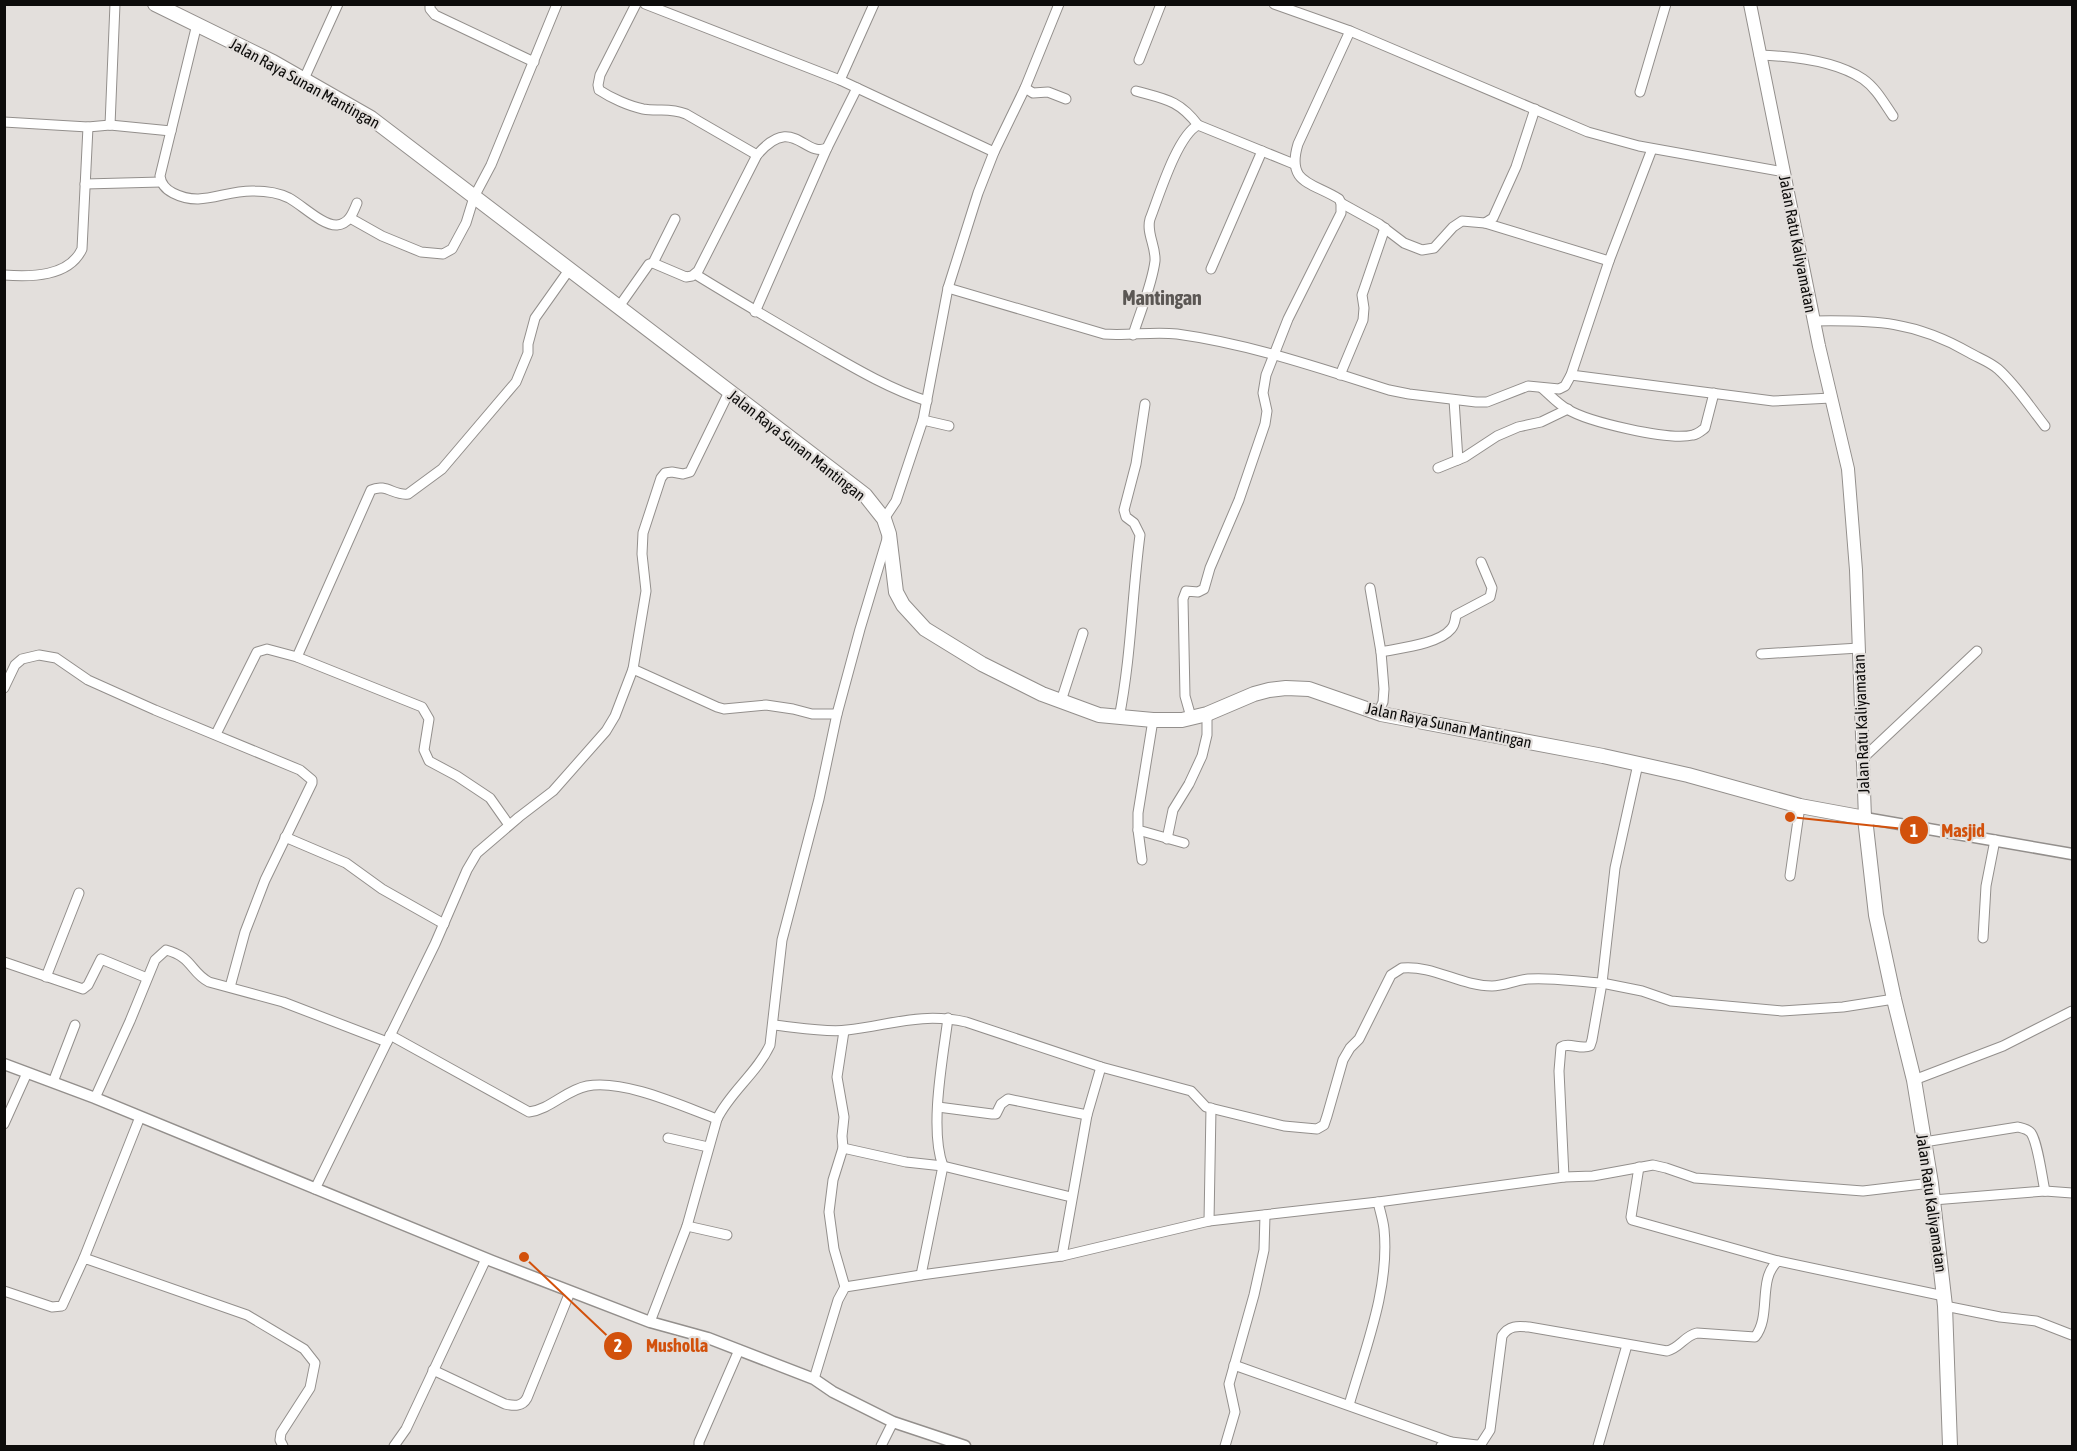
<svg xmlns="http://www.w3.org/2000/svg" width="2077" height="1451" font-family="'Asap Condensed',sans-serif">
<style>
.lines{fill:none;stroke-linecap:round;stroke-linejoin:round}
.minor-casing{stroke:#938f8c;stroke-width:11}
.tertiary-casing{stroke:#938f8c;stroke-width:13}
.secondary-casing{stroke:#938f8c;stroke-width:14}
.primary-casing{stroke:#938f8c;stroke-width:16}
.minor{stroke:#fff;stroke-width:9}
.tertiary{stroke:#fff;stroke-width:10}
.secondary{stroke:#fff;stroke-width:12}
.primary{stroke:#fff;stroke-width:14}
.labels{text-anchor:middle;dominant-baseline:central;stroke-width:4.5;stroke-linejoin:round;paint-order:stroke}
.street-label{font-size:16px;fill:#0d0c0b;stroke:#e3dfdc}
.quarter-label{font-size:20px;font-weight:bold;fill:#5b5754;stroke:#e3dfdc}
.leader{fill:none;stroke:#d2510c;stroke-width:2}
.callout-dot{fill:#d2510c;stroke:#e3dfdc;stroke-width:2}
.mark-label{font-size:18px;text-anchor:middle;font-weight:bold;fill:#fff}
.callout-label{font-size:18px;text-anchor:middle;font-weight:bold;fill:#d2510c;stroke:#e3dfdc;stroke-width:4.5;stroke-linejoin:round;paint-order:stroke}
</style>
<rect width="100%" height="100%" fill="#e3dfdc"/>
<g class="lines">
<defs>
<g id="minor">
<polyline points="430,4 430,9 435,15 534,62"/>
<path d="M636,4L600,75L598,85L599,90C611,98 629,106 643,109C659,112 668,107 686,114L757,155"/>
<polyline points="645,4 840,80 994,152"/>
<polyline points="1274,4 1350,31 1588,132 1639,146 1784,172"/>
<path d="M197,24L160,176C161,184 165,189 173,193C202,208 223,190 254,191C265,191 279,193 289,198C302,205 323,226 337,225C349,224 353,213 357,203"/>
<path d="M1759,55C1791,56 1836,61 1863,79C1876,88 1884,103 1893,116"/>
<polyline points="1139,60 1161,4"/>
<polyline points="304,79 338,4"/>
<polyline points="840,80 874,4"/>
<polyline points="1025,88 1033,93 1048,92 1066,99"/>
<path d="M1136,91C1165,99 1179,100 1198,125"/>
<polyline points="1640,92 1666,4"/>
<polyline points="4,122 88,127 110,125 171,131"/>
<polyline points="110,125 115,4"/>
<polyline points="85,184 161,182"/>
<polyline points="1341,203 1379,224 1404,243 1422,250 1434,248 1453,227 1462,221 1485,223 1493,218 1516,167 1535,109"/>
<polyline points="350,218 382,236 421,252 443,254 452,249 466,223 474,197 491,165 557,4"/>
<polyline points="1485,223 1609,261"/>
<polyline points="653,263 675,219"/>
<polyline points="1211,269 1262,151"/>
<path d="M695,274C737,300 780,325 823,350C856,369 890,389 927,401"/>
<path d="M4,275C31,277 69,277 82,249L88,127"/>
<path d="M948,288L1104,334C1129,336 1153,331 1177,334C1250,344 1319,368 1389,390L1409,394L1476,402H1487L1528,386L1559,389L1565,386L1571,375L1609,261L1652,149"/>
<path d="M618,308L649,264L653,263L686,277L692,276L698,271L757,155C793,113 804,158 827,148"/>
<polyline points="755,312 827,148 857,88"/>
<path d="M1814,321C1875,320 1915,321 1970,353C1979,358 1990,362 1998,369C2016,385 2030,407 2045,426"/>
<path d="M1133,335C1140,312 1152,285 1155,261C1156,246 1146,233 1150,219C1159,196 1177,136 1198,125L1294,164"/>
<polyline points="1340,375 1363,320 1364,308 1362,295 1385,228"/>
<polyline points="1571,375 1773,401 1831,398"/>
<path d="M1542,388C1550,395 1557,403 1567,409C1588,422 1669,441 1693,435C1698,434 1701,431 1705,428L1714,393"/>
<polyline points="1454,400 1458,460"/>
<polyline points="923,420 949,426"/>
<polyline points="1438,468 1465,457 1497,436 1518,427 1541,422 1568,409"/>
<polyline points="884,519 896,501 923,420 948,288 978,193 994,152 1025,88 1059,4"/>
<polyline points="1370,588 1381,652 1384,689 1383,702 1378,713"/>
<path d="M1381,652C1400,648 1439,644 1451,629C1455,625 1455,620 1456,615L1490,597L1492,588L1481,562"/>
<polyline points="1761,654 1859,648"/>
<path d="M297,657L371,490C386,483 394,496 408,494L442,469L516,382L528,353V344L535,318L569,270"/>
<polyline points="633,669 646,591 642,554 643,533 661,478 665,473 672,472 683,474 690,472 729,392"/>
<polyline points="4,688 15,665 22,659 39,655 56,658 88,680 155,710 300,770 312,780 312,783 265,880 245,932 230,987"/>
<polyline points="1061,701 1083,633"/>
<path d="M1191,717L1185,696L1183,599L1186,591L1198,592L1204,589L1210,568L1239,500L1265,424L1267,411L1263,393L1266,375L1288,319L1341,213V203L1339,199C1312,182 1286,184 1298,144L1350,31"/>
<path d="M1119,718C1131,658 1132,596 1140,535L1134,523L1126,517L1124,510L1136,464L1145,404"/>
<polyline points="1153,720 1138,813 1138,830 1184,843"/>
<polyline points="216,734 257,652 267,649 297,657 422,707 429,719 424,750 429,761 457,776 490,798 509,825"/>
<polyline points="1861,760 1977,651"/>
<polyline points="1638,764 1615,868 1602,983 1642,991 1671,1001 1782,1011 1843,1007 1894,999"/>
<polyline points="1138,830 1142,860"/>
<polyline points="285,837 346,863 382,889 444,924"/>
<polyline points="1167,839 1173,810 1189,784 1202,756 1207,735 1207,714"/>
<polyline points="1790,876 1800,806"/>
<polyline points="1983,938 1986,886 1995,840"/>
<polyline points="4,962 83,989 88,985 101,959 147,978"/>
<polyline points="46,977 79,893"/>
<path d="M773,1025C795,1027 827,1033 847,1030C891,1025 921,1012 966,1022L1101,1067L1191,1091L1206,1107L1284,1126L1317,1129L1324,1125L1327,1116L1343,1060L1350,1048L1359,1039L1391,975L1402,968C1433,965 1461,986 1492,986C1504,986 1516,980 1528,979C1553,977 1577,982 1602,983L1592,1040L1590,1046C1581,1050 1569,1042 1561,1047L1559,1071L1564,1177"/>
<polyline points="844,1031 837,1077 844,1117 842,1136 843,1148 833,1180 829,1212 834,1249 845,1287"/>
<path d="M390,1035L529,1112C551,1109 566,1090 587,1086C624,1079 682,1106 717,1119"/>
<polyline points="1914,1080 2003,1046 2072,1011"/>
<polyline points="53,1082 75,1025"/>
<path d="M95,1098L130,1021L155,960L166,950C193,957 190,972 209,982L283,1002L387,1042"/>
<polyline points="938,1107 992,1114 996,1114 1001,1104 1008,1099 1087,1115"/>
<polyline points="4,1124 27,1073"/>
<polyline points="668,1138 708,1147"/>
<path d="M1924,1142L2018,1127C2022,1128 2028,1129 2031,1133C2038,1143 2042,1178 2045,1191"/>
<polyline points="843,1148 906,1162 943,1166 1071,1197"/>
<polyline points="1639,1167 1631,1217 1632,1220 1778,1261"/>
<polyline points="315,1189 435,944 467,870 477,853 519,817 553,791 606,731 615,716 633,669 717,707 724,709 766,705 793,709 812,714 837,714"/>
<polyline points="1933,1200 2045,1191 2072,1193"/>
<polyline points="1209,1221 1211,1108"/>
<polyline points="687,1226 727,1235"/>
<polyline points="1062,1256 1087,1115 1101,1067"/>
<polyline points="84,1258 140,1117"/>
<path d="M921,1275L943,1166C929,1129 943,1057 948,1018"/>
<polyline points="4,1291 52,1307 62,1306 84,1258 247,1315 304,1349 315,1363 310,1388 281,1433 280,1440 283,1446"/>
<polyline points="1945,1306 2000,1317 2036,1321 2072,1335"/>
<path d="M650,1322L687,1226L717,1119C730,1092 757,1073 770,1045L782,940L819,799L837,714L860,629L887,539"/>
<polyline points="1234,1365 1451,1442"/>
<path d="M433,1370L505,1404C514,1406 522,1407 527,1398L570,1292"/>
<polyline points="814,1379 838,1300 845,1287 921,1275 1062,1256 1209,1221 1378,1202 1564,1177 1593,1176 1653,1165 1666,1168 1695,1178 1863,1191 1931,1183"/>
<path d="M1349,1405C1365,1349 1390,1288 1384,1229C1383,1220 1380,1211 1378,1202"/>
<polyline points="394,1446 406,1429 486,1259"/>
<polyline points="699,1446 699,1442 739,1350"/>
<polyline points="881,1446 893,1422"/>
<polyline points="1225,1446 1235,1412 1229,1384 1254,1295 1264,1250 1265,1215"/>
<path d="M1441,1446L1451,1442L1477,1445L1481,1444L1490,1430L1502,1336C1509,1325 1518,1326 1529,1327L1667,1351C1680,1348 1684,1336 1697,1333L1755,1337C1772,1316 1757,1279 1778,1261L1944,1296"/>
<polyline points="1598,1446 1627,1345"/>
</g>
<g id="tertiary">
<polyline points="1865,818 2072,854"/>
<polyline points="4,1064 95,1098 492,1261 650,1322 708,1338 814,1379 833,1392 893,1422 965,1446"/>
</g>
<polyline id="secondary" points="1750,4 1819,346 1848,469 1856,570 1865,818"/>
<polyline id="primary" points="155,4 273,62 371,118 856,488 865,495 884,519 889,534 896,592 903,605 925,629 982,664 1042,694 1099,715 1153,720 1182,720 1207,714 1254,694 1269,690 1286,688 1309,689 1381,714 1603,756 1688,775 1800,806 1865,818 1876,915 1894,999 1914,1080 1931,1183 1945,1306 1950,1446"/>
</defs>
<use href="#minor" class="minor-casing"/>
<use href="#tertiary" class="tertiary-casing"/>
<use href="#secondary" class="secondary-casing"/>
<use href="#primary" class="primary-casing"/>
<use href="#minor" class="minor"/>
<use href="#tertiary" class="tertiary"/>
<use href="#secondary" class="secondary"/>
<use href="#primary" class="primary"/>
</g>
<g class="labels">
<g class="street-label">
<text transform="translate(305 83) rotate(29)">Jalan Raya Sunan Mantingan</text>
<text transform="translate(1798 244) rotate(79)">Jalan Ratu Kaliyamatan</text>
<text transform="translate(797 445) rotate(38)">Jalan Raya Sunan Mantingan</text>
<text transform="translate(1861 724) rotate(-92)">Jalan Ratu Kaliyamatan</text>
<text transform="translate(1449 725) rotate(12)">Jalan Raya Sunan Mantingan</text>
<text transform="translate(1932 1203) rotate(82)">Jalan Ratu Kaliyamatan</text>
</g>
<g class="quarter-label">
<text x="1162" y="297">Mantingan</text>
</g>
</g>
<path class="leader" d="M1790 817L1914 830M524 1257L618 1346"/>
<g class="callout-dot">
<circle cx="1790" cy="817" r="6"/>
<circle cx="524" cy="1257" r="6"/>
<circle cx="1914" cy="830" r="15"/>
<circle cx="618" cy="1346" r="15"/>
</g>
<g class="mark-label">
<text x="1914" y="837">1</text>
<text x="618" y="1352">2</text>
</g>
<g class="callout-label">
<text x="1963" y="837">Masjid</text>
<text x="677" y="1352">Musholla</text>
</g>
<rect width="2077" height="1451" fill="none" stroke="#0d0c0b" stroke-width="12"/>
</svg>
